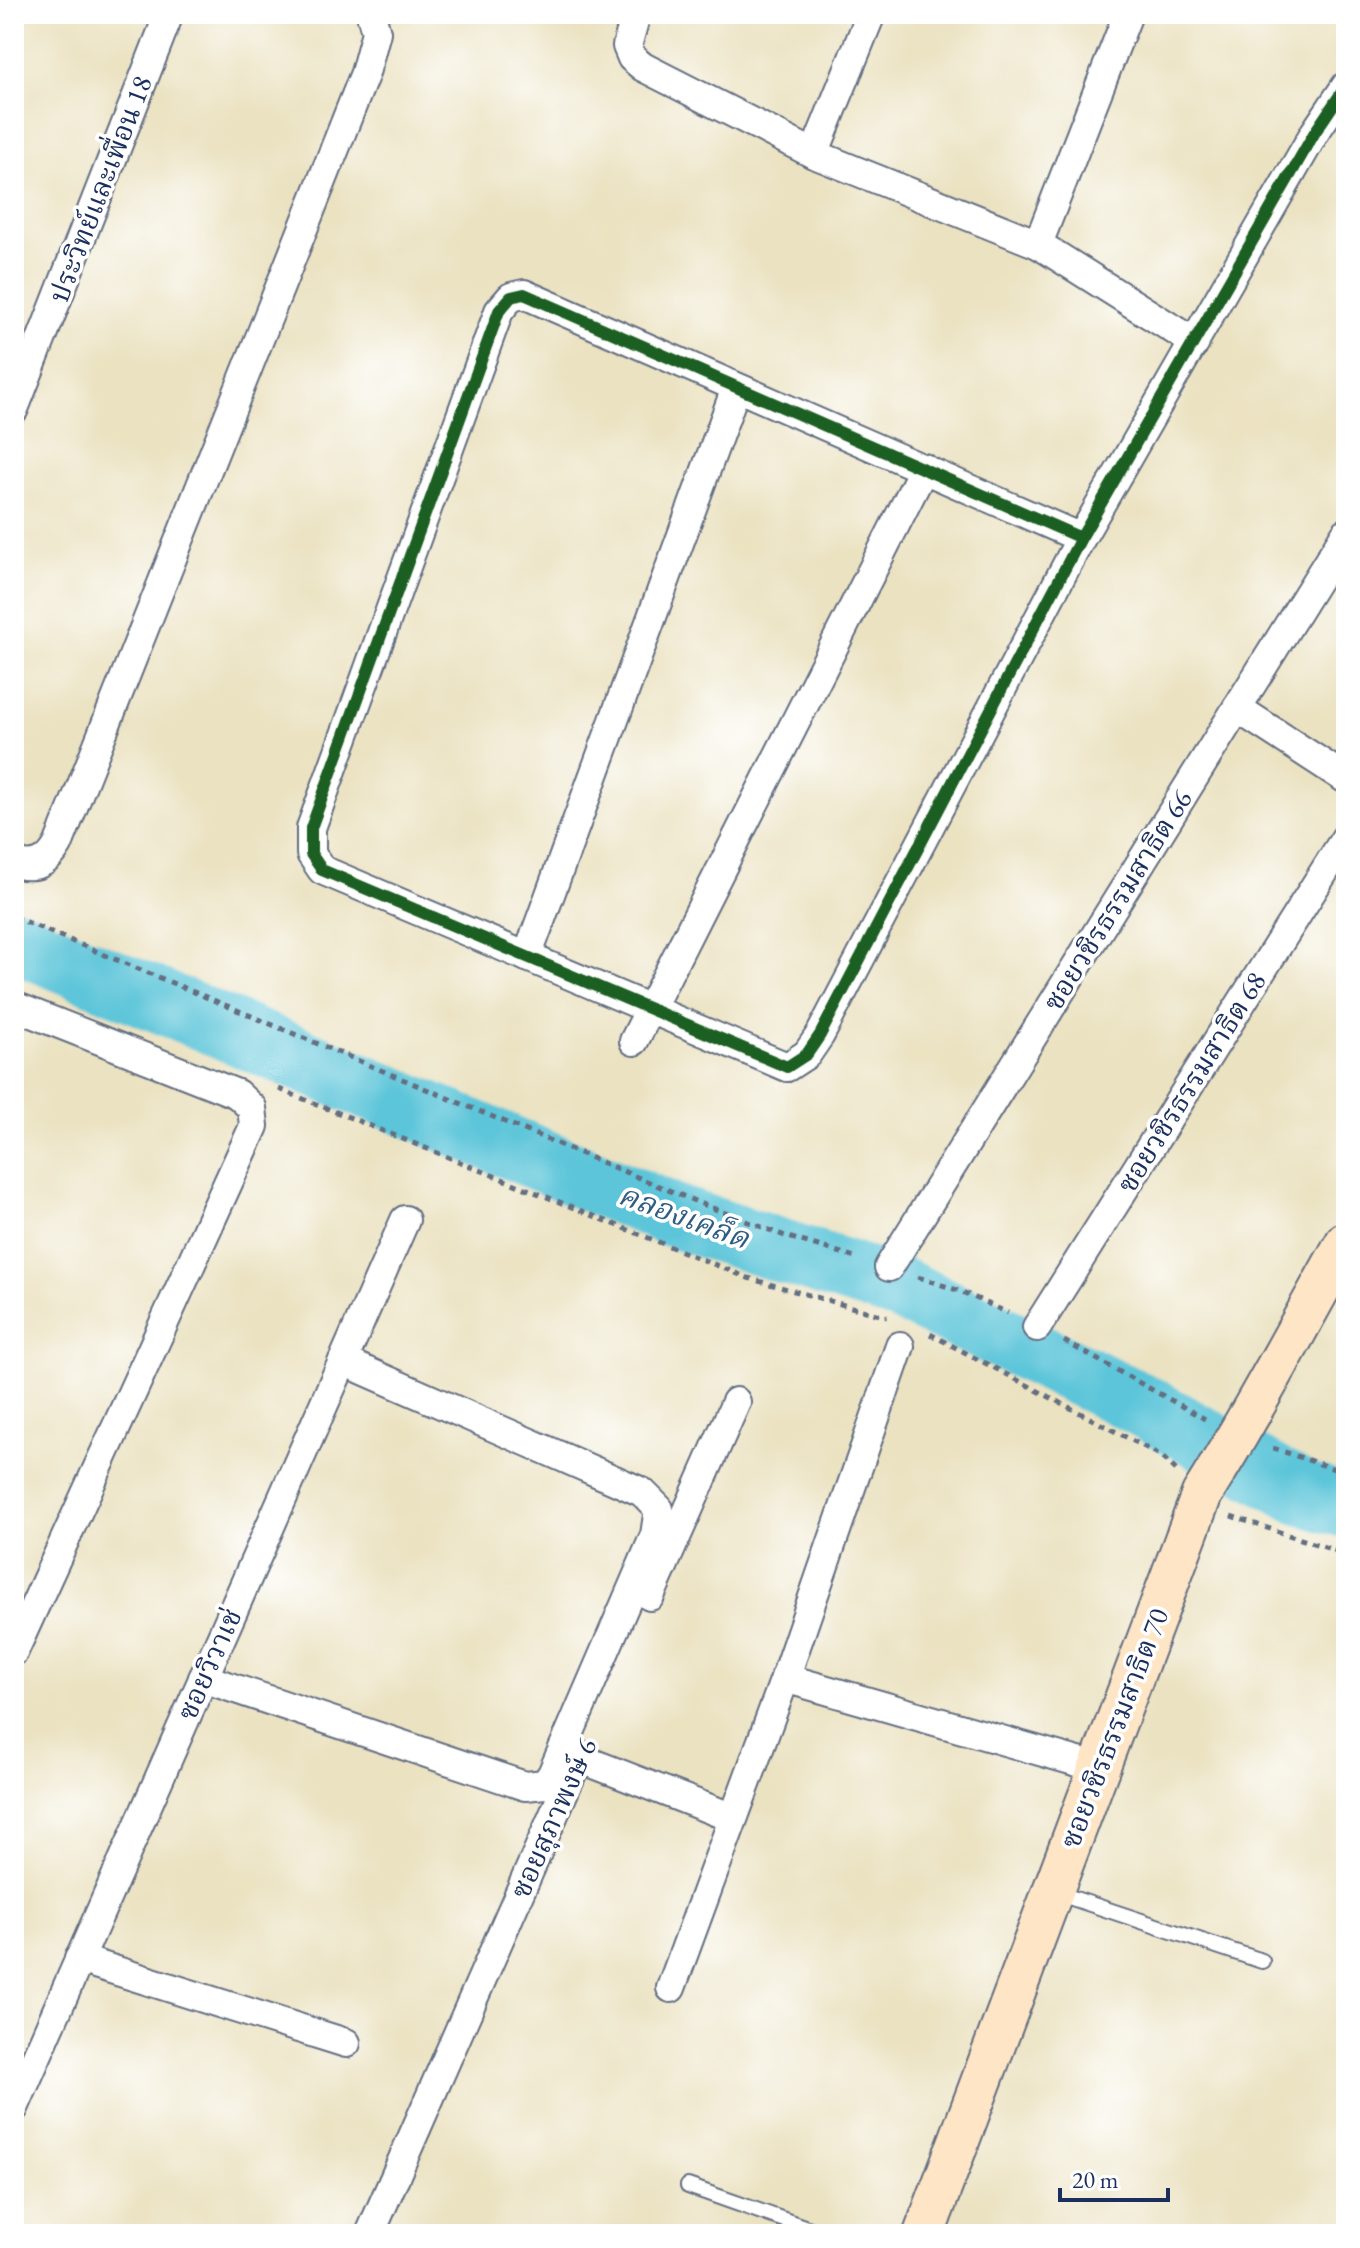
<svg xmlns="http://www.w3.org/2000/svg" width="1360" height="2248" font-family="'EB Garamond','Noto Serif Thai',serif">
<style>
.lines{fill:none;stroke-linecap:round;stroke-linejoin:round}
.river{stroke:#5cc5d9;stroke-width:64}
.lane-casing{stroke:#646e81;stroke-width:18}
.street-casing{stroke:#646e81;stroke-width:32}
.secondary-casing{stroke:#646e81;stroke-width:44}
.path{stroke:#646e81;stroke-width:5;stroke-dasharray:6 6;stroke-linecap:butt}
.lane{stroke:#fff;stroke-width:14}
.street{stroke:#fff;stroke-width:28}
.secondary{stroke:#fee5c5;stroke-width:40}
.cycleway-casing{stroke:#fff;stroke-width:17}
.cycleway{stroke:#1b5e20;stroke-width:12}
.labels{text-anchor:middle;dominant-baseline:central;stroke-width:7;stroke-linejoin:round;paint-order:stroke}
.street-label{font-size:28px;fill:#1b2f5e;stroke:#fff}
.water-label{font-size:30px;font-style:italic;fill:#2e5c83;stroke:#fff}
</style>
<rect width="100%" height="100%" fill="#fff"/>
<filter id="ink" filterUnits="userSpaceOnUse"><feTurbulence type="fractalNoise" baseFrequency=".0125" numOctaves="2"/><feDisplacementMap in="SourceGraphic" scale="16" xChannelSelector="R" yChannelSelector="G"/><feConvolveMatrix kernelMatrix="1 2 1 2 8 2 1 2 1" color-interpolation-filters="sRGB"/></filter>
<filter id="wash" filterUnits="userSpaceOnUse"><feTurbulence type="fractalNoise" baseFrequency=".006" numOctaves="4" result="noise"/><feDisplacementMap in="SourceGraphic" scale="32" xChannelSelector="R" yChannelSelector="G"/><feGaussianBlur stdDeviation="1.8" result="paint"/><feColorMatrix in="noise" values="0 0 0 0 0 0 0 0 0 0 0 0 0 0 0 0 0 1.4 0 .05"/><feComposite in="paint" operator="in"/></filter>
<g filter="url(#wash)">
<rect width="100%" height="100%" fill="#ebe2c1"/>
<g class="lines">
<polyline class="river" points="14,940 682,1219 900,1289 1142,1405 1303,1494 1346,1506"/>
</g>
</g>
<g filter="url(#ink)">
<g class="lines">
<defs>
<g id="lane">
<polyline points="1054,1892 1262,1961"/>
<polyline points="688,2186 824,2234"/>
</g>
<g id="street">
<polyline points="636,14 627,46 632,58 643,67 814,154 1038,244 1195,343"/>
<polyline points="814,154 871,14"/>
<polyline points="1038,244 1128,14"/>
<polyline points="14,409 169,14"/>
<polyline points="1081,538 524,294 511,297 499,311 311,828 311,854 322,870 787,1067 807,1054 820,1035 1081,538 1315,132 1346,86"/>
<polyline points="1237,708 1346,779"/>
<path d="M14,863C35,869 47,864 58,845L365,73L376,32L371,14"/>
<polyline points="527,957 736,388"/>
<polyline points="14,1006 237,1094 252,1108 254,1126 14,1651"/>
<polyline points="634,1041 924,468"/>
<polyline points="889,1267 1346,533"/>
<polyline points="1037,1327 1346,837"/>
<polyline points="650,1596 736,1402"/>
<polyline points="203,1678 525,1786 545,1784 552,1774 655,1535 659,1509 642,1492 343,1361"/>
<polyline points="785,1678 900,1346"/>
<polyline points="579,1758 733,1818"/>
<polyline points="79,1959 346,2043"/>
<polyline points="671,1988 785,1678 1099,1768"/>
<polyline points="14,2108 405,1220"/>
<polyline points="370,2234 580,1755"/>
</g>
<path id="secondary" d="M924,2234L1202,1494C1254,1412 1298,1326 1346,1242"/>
</defs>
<use href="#lane" class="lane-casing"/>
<use href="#street" class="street-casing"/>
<use href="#secondary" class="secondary-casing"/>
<g class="path">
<polyline points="14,917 697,1202 785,1236 858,1258"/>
<polyline points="279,1089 748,1278 887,1317"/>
<polyline points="918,1277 960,1291 1008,1313"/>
<polyline points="930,1334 1160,1455 1176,1470"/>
<polyline points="1064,1341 1205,1419"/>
<polyline points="1273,1448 1346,1473"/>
<polyline points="1231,1516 1346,1554"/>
</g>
<use href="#lane" class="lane"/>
<use href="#street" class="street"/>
<use href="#secondary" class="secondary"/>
<defs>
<polyline id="cycleway" points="1081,538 524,294 511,297 499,311 311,828 311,854 322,870 787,1067 807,1054 820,1035 1081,538 1315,132 1346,86"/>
</defs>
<use href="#cycleway" class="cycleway-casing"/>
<use href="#cycleway" class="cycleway"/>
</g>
</g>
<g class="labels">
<g class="street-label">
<text transform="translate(100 189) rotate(-69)">ประวิทย์และเพื่อน 18</text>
<text transform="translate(1117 900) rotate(-58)">ซอยวชิรธรรมสาธิต 66</text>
<text transform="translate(1191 1082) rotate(-58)">ซอยวชิรธรรมสาธิต 68</text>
<text transform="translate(209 1664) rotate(-66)">ซอยวิวาเช่</text>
<text transform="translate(1114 1728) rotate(-69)">ซอยวชิรธรรมสาธิต 70</text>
<text transform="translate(553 1818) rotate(-66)">ซอยสุภาพงษ์ 6</text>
</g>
<g class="water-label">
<text transform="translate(684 1216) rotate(20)">คลองเคล็ด</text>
</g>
</g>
<rect width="1360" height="2248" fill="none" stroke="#fff" stroke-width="48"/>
<path d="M1060 2188v12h108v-12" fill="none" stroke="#1b2f5e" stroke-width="4"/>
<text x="1072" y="2188" font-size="24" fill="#1b2f5e" stroke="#ffffff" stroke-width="6" paint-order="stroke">20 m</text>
</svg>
